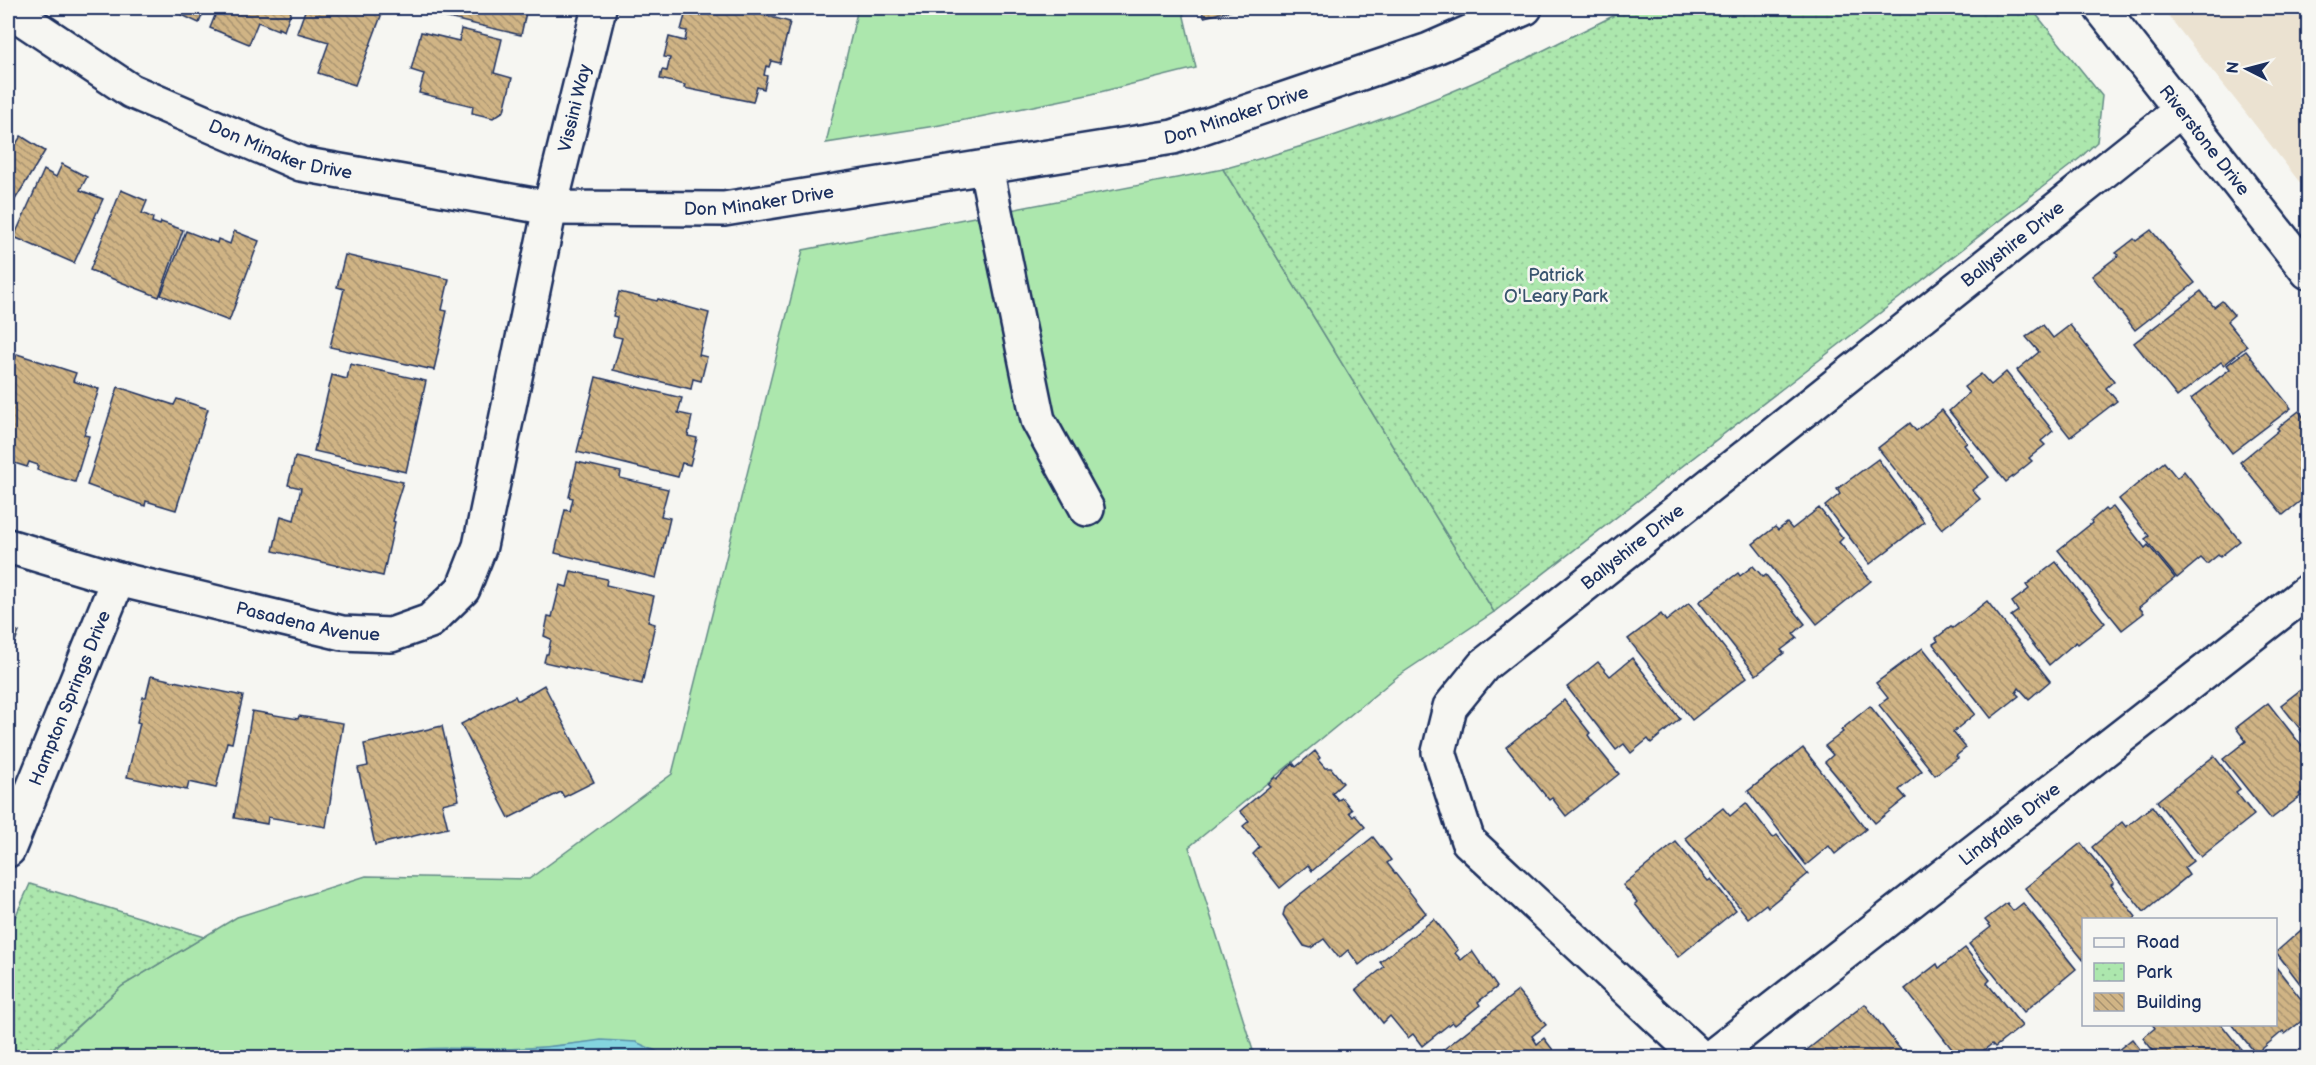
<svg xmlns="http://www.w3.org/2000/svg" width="2316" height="1065" font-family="'Balsamiq Sans',sans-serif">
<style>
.built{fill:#ebe2d1}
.grass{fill:#ace7ad;stroke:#648b86;stroke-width:1.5}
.park{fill:url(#park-dots);stroke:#648b86;stroke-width:1.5}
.water{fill:#84d4df;stroke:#5a92ab;stroke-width:1.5}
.building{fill:url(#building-back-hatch);stroke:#1b2f5e;stroke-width:1.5}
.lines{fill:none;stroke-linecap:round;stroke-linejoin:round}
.street-casing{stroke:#1b2f5e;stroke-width:38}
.secondary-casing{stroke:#1b2f5e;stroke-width:38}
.street{stroke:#f6f6f2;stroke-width:33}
.secondary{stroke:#f6f6f2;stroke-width:33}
.labels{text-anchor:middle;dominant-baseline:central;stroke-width:5;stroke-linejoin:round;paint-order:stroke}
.street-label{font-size:18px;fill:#1b2f5e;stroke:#f6f6f2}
.park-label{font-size:18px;fill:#38546e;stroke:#f6f6f2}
</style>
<defs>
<pattern id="park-dots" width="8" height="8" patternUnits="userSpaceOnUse" patternTransform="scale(1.5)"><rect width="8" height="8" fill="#ace7ad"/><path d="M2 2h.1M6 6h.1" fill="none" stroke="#93c697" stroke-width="1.8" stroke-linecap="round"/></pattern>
<pattern id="building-back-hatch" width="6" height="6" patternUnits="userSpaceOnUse" patternTransform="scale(1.5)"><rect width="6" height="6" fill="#d0b485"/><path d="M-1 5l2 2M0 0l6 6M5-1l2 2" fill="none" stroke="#a89370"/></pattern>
</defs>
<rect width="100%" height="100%" fill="#f6f6f2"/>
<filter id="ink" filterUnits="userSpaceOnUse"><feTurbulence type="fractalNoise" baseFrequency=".0167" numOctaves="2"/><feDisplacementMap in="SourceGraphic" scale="12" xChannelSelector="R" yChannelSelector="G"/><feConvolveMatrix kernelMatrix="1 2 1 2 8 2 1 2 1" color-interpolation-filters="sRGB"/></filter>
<g filter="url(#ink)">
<polygon class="built" points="2162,8 2308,8 2308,193 2245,112"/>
<g class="grass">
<polygon points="858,8 1182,8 1196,68 1092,94 935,126 826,143"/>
<polygon points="1223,169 1494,612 1398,676 1189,847 1255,1057 43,1058 122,986 237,917 366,876 529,879 672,774 803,250"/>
</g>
<g class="park">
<path d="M1628,8H2031L2102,96L2097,142L2080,158L1494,612L1223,169C1342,137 1457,95 1566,39C1587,29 1608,19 1628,8Z"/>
<polygon points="30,884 43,888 204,937 122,986 43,1057 8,1057 8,933"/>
</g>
<path class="water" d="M601,1040L636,1042L669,1057H388C423,1043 462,1050 499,1049C533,1049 567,1045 601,1040Z"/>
<g class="building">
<polygon points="172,8 205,8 199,23 173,11 174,9"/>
<polygon points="218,8 292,8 284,31 278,28 278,30 258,22 249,44 210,28"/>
<polygon points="306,8 384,8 355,85 318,73 329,42 297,33"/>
<polygon points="427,8 527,8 521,35 426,13"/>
<polygon points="687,8 757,8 756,13 790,22 780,63 771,61 769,67 766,66 764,75 767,76 764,89 757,87 753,102 684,88 685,85 660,79 662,70 667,71 670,58 664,57 669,37 685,41 687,31 681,30"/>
<polygon points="1201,8 1242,8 1204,17"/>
<polygon points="461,29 502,39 494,73 512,78 504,111 493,118 472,113 473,106 419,93 424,74 411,70 421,32 459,41"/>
<polygon points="21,136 45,151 8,211 8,138 16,144"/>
<polygon points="62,164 87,177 80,190 103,199 74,263 14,237 44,170 56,177"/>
<polygon points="121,190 147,201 142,213 153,218 152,222 160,225 161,222 183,230 159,297 90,270"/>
<polygon points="2151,230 2195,283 2135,330 2092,276 2119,255 2116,253 2134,239 2136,241"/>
<polygon points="186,231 217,243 218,239 230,244 234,231 259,241 229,321 161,295"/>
<polygon points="345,255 449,279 442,310 447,311 434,370 330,347 344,289 337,287"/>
<polygon points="2201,291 2214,307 2222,301 2234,315 2227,321 2247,346 2224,365 2221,362 2177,397 2134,343"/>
<polygon points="619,292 657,301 658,299 709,313 699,355 707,357 701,381 693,379 691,389 613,370 622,338 613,336 617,317 613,316"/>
<polygon points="2043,325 2053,338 2070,325 2114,381 2106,388 2117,401 2070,437 2017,370 2039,352 2026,337"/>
<polygon points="2246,351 2291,408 2232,453 2191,399 2230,369 2227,365"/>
<polygon points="17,354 76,373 73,381 99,389 84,435 89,436 75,482 37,470 38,465 29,462 27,467 8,461 8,382"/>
<polygon points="350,364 426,381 406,472 314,451 332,375 347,379"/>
<polygon points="2006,372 2053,431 2041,441 2045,445 2029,458 2032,461 2006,482 1949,411 1969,393 1964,387 1981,374 1991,385"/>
<polygon points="596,377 682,398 678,413 692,416 688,436 697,438 690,465 682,463 678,477 577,452"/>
<polygon points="118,387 174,405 177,399 208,409 176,510 146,501 145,506 87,485"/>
<polygon points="1942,410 1967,443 1964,445 1989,477 1972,490 1980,499 1942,529 1878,448 1910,423 1916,431"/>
<polygon points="2299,411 2308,423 2308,495 2283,515 2240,462 2279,430 2277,428"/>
<polygon points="295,457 403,482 393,514 395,515 393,521 395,522 383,576 273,551 281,516 294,520 301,488 288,485"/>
<polygon points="1878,459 1924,522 1870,564 1825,506 1840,494 1837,489"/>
<polygon points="577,462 621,472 620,478 668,489 661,516 670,518 656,578 555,553 565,510 570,511 573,498 569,497"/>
<polygon points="2164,462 2177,478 2184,471 2240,541 2220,557 2218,555 2207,564 2201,558 2177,578 2145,539 2149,536 2119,499"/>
<polygon points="2113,507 2145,548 2148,545 2175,578 2139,607 2144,613 2122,630 2058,550 2092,523 2091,521 2105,509 2107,511"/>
<polygon points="1819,508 1843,538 1839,542 1871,581 1817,624 1753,544 1775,527 1778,530 1787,523 1792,529"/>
<polygon points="2056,562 2105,623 2078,644 2076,642 2049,665 2011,616 2018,611 2012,602 2029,589 2026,585"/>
<polygon points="1753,566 1763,577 1766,575 1805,624 1793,634 1797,638 1781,650 1784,653 1756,675 1699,602 1738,573 1740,576"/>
<polygon points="571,571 607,579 606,585 654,596 648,622 655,624 642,684 544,662 546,654 548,654 551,639 544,636 548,616 552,617 560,585 567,587"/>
<polygon points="1987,601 2050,681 2029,699 2019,688 2016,693 2019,696 1991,718 1933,644 1938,641 1936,638 1951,627 1953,628"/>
<polygon points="1689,603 1747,677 1692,720 1628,639 1661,614 1666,621"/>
<polygon points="8,627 19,632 8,658"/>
<polygon points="1923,648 1975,714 1953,732 1966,748 1956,756 1958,758 1935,775 1879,705 1888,698 1876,683"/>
<polygon points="1632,658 1680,719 1651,743 1648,739 1631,753 1624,744 1616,750 1567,687 1598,662 1610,676"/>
<polygon points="151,676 243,696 232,743 227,742 216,788 189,782 187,790 127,777 140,723 137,722 143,697 146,697"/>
<polygon points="2308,684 2308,739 2281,705"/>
<polygon points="544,685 594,782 564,797 561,792 509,818 461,724 515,696 517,700 519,700"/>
<polygon points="1564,700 1590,733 1588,735 1592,741 1619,774 1566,816 1552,798 1549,800 1506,747"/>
<polygon points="2268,703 2308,754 2308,786 2299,794 2301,796 2271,819 2223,759 2246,741 2236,728"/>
<polygon points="1870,706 1922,771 1899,790 1906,798 1875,823 1825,762 1833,755 1825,746 1843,732 1841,730"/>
<polygon points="252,711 298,719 299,716 343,723 326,827 268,817 267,824 234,818"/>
<polygon points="442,726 459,800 442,804 448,828 375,845 358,768 368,766 364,744"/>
<polygon points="1803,748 1866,829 1835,854 1829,846 1806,865 1748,791"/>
<polygon points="1315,751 1320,758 1318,760 1325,768 1331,768 1343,783 1332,793 1338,800 1342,798 1352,810 1349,812 1353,817 1355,815 1365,827 1312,871 1308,865 1280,888 1253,854 1260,847 1243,826 1249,821 1240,811 1270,786 1268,784 1275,777 1277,779 1293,763 1296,767"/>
<polygon points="2214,756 2240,789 2236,792 2254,815 2201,857 2157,801"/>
<polygon points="1746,803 1773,838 1777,835 1808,874 1768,907 1766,904 1748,918 1685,838 1723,808 1730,816"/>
<polygon points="2152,806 2193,861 2184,868 2189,875 2144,912 2092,847 2122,822 2126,827"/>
<polygon points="1373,837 1391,860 1387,863 1426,913 1359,965 1348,950 1339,958 1324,939 1311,948 1304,946 1283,915 1285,908 1302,893"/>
<polygon points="1676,842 1708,881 1711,879 1736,910 1678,957 1635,904 1637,902 1623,885"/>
<polygon points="2081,843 2114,883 2111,885 2136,917 2133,920 2084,920 2084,961 2025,888"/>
<polygon points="2007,903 2013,911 2023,903 2076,969 2024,1012 1969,944 1991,927 1985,920"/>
<polygon points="1434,919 1458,950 1455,953 1461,960 1472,951 1497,987 1478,1002 1480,1005 1455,1025 1452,1022 1422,1046 1413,1034 1408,1038 1390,1016 1383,1023 1356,989 1384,967 1380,962"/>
<polygon points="2308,924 2308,994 2276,952"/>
<polygon points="1965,948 1990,980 1987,983 2022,1026 1995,1047 1992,1044 1976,1056 1972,1052 1966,1058 1959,1058 1905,989 1937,964 1939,968"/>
<polygon points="2276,967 2308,1008 2305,1014 2308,1016 2285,1034 2283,1031 2256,1054 2232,1024 2276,1024"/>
<polygon points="1518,991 1546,1025 1532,1036 1537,1044 1544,1038 1559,1058 1449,1058 1443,1050"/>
<polygon points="1865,1004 1907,1058 1798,1058 1798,1057"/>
<polygon points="2152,1024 2221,1024 2248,1058 2159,1058 2143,1038 2155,1028"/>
<polygon points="2132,1039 2147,1058 2108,1058"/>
</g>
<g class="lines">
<defs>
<g id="street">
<path id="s1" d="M2101,8L2308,272"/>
<polyline points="986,168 1038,420 1087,509"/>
<path id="s2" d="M8,546L118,579L342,633L391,635L430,621L463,589L480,546L550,208L599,8"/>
<path id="s3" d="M8,850L118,579"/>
<path id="s4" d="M1701,1058L1468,841L1439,752L1450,707L1484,665L2181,110"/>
<path id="s5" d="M1710,1058L2308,591"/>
</g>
<g id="secondary">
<path id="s6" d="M8,9L131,91L301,164L550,208L724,209L1173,137L1429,50L1525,8"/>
</g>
</defs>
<use href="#street" class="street-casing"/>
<use href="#secondary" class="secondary-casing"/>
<use href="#street" class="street"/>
<use href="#secondary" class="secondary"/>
</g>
</g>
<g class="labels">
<g class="street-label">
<text stroke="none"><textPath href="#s2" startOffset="976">Vissini Way</textPath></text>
<text stroke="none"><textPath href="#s6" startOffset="1281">Don Minaker Drive</textPath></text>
<text stroke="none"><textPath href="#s1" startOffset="168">Riverstone Drive</textPath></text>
<text stroke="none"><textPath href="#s6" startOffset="309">Don Minaker Drive</textPath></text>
<text stroke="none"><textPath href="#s6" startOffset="795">Don Minaker Drive</textPath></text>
<text stroke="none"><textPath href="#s4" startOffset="1188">Ballyshire Drive</textPath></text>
<text stroke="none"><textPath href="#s4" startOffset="702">Ballyshire Drive</textPath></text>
<text stroke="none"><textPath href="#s2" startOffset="310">Pasadena Avenue</textPath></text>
<text stroke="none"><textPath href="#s3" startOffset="164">Hampton Springs Drive</textPath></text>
<text stroke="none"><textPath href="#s5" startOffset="380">Lindyfalls Drive</textPath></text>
</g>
<g class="park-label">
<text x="1556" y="275">Patrick<tspan x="1556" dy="21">O'Leary Park</tspan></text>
</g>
</g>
<rect width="2316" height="1065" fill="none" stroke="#f6f6f2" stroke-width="30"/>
<rect x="15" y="15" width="2286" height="1035" fill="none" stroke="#1b2f5e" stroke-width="2" filter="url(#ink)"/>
<rect x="2082" y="918" width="195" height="108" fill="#f6f6f2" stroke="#9ea6b7" stroke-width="1.5"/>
<rect x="2094" y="938" width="30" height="9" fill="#f6f6f2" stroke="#9ea6b7" stroke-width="1.5"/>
<text x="2136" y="948" font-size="18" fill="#1b2f5e">Road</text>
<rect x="2094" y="963" width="30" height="18" fill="url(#park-dots)" stroke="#9ea6b7" stroke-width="1.5"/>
<text x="2136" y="978" font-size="18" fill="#1b2f5e">Park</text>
<rect x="2094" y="993" width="30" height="18" fill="url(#building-back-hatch)" stroke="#9ea6b7" stroke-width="1.5"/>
<text x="2136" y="1008" font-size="18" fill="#1b2f5e">Building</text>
<g transform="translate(2247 69) rotate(276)" stroke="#f6f6f2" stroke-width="4.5" paint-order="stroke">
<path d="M0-4.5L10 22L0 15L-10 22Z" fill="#1b2f5e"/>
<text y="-9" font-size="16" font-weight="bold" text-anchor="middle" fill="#1b2f5e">N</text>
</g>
</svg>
